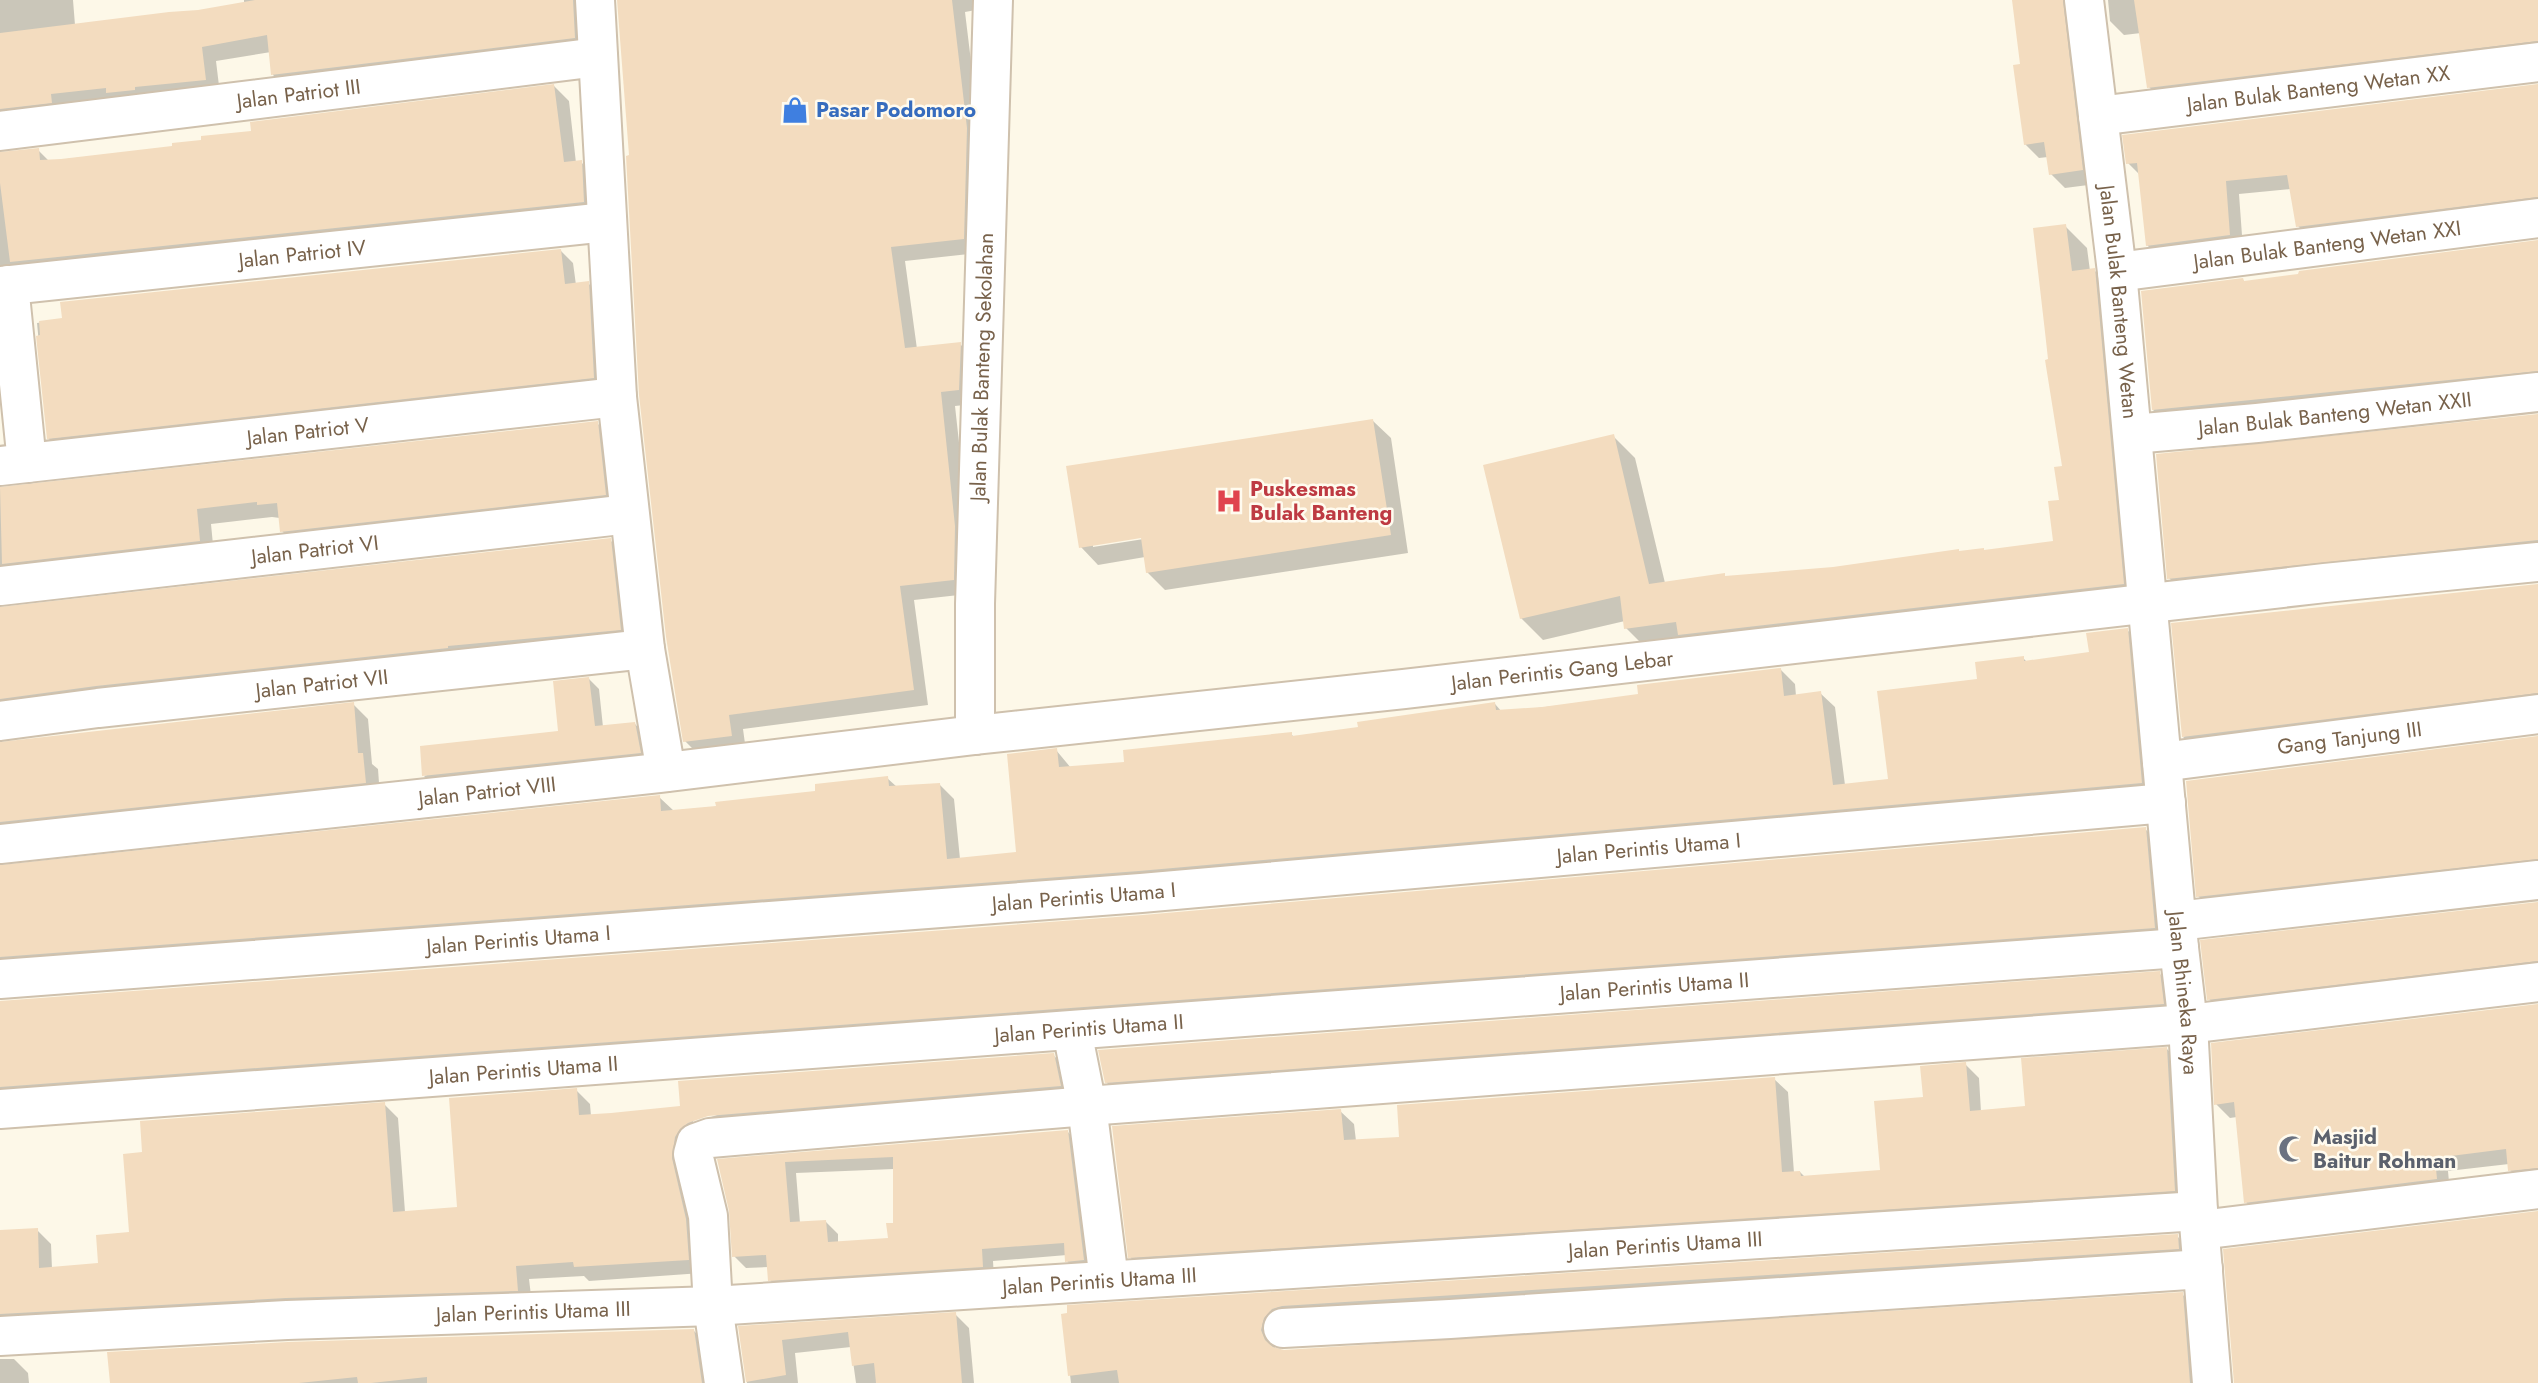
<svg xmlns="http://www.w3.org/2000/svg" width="2538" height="1383" font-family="Jost,sans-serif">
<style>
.shadow{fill:#0003;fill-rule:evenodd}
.building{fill:#f3dcbf;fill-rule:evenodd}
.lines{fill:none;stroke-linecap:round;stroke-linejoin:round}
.minor-casing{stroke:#cfc1ad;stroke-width:42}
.minor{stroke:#fff;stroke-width:38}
.labels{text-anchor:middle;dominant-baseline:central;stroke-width:5;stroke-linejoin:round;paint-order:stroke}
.street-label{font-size:21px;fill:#78624b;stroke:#fffbef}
.shop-label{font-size:21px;font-weight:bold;fill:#366cbe;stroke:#fffbef;text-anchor:start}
.health-label{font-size:21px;font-weight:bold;fill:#be3a42;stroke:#fffbef;text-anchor:start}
.worship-label{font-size:21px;font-weight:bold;fill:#5b616d;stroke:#fffbef;text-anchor:start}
</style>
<rect width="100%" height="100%" fill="#fdf8e8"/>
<g class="shadow">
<polygon points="0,0 73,0 75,25 198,12 244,4 244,0 594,0 589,52 288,89 273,75 271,52 216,61 220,94 0,130"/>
<polygon points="619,0 992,0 987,8 965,12 981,144 978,253 905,261 917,349 960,344 975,359 974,404 955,406 970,542 968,594 914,600 928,705 743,729 746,751 700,756 685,741 631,157"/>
<polygon points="2014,0 2082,0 2096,184 2065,188 2051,174 2048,157 2039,158 2025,144 2022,66"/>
<polygon points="2108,0 2538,0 2538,55 2163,101 2149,87 2141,33 2124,35 2110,21"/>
<polygon points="554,86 569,101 576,163 581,162 596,177 598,217 0,280 0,154 38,150 49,161 174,147 253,133"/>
<polygon points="2538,86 2538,211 2312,240 2298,226 2291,189 2239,194 2243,249 2161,259 2147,245 2141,176 2128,163"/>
<polygon points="2065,226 2087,248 2090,271 2094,270 2116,292 2145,606 1648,650 1626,628 1625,621 1543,640 1521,618 1613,436 1635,458 1665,583 1724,575 1726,577 1834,569 2055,543 2064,467 2050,361"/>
<polygon points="2538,242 2538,385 2167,424 2153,410 2243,280 2246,283"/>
<polygon points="561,251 573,263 576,285 588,283 601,296 606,390 61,451 48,438 37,323"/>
<polygon points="2538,416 2538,555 2183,592 2169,578"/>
<path d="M1373,421L1391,438L1408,553L1165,590L1147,572L1145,557L1098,565L1081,547ZM1149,535L1150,538L1093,547V544Z"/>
<polygon points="597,423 612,438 620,509 297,546 282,531 280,518 272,517 211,524 214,555 0,585 0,489"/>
<polygon points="610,540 625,555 635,644 0,720 0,609"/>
<polygon points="2538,586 2538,707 2197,751 2183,737"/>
<polygon points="2127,630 2142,644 2156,797 0,978 0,867 659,797 674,811 718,807 817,792 887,778 897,787 939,784 954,799 960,859 1018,854 1056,750 1071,768 1126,764 1291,734 1294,737 1360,729 1495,704 1502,712 1640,696 1780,669 1795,684 1796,696 1820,693 1835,707 1845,785 1890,781 1979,680 2023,658 2027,662 2091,654"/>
<polygon points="589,679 599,689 603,727 635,724 645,735 650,763 434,786 424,776 560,732"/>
<polygon points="353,704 368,719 372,764 378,769 380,797 0,843 0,744"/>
<polygon points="2538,738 2538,873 2212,910 2198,896"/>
<polygon points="2145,829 2160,843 2169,942 0,1108 0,1002 1143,917"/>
<polygon points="2538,904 2538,975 2223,1013 2209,999"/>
<polygon points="2159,973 2176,990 2179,1020 1123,1098 1106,1082"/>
<polygon points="2538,1006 2538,1182 2524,1184 2510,1170 2509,1164 2448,1171 2450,1193 2260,1216 2246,1202 2237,1117 2230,1118 2216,1104"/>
<polygon points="2167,1049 2180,1063 2188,1204 1143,1270 1130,1257 1340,1111 1354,1124 1356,1141 1401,1139 1774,1079 1788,1092 1794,1173 1800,1172 1805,1177 1882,1172 1925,1099 1965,1064 1979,1078 1981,1112 2027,1108"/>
<path d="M1053,1055L1068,1069L1074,1100L703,1136L702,1273L589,1281L584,1276L529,1279L532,1304L0,1333V1232L37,1230L51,1244L52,1269L100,1265L131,1234L144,1154L384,1104L398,1118L405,1212L459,1208L576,1090L590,1104L591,1116L682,1108ZM716,1112L717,1115L693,1123V1119Z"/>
<path d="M1067,1131L1079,1144L1096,1272L1079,1273L1067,1261V1255L993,1261L994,1278L782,1292L770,1280L769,1267L746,1268L734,1256L731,1211L719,1161ZM894,1169L895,1224L889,1240L838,1243V1234L826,1222L800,1223L796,1173Z"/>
<polygon points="2177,1236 2191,1250 2192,1262 1274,1345 1276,1350 1284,1352 2182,1294 2196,1308 2202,1383 1071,1383 1063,1315"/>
<polygon points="955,1314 969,1328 974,1383 856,1383 851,1347 795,1353 798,1383 747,1383 740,1328"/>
<polygon points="693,1330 707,1344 713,1383 112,1383"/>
<polygon points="0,1359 14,1359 28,1373 29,1383 0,1383"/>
</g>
<g class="building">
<polygon points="255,0 573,0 575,38 271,75 267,35 202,47 206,80 135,87 135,90 106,93 106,88 51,94 52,103 0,109 0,33 169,12 198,10"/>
<polygon points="617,0 952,0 967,128 964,239 891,247 905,348 961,342 959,390 941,392 955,526 954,580 900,586 914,690 729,715 732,736 683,742 666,637 639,395 626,156 629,155"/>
<polygon points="2012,0 2063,0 2083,170 2049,175 2044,142 2024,145 2013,65 2020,64"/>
<polygon points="2134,0 2538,0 2538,41 2147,88"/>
<polygon points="554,84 564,162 582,160 584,202 10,262 0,183 0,152 39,148 40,160 61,159 172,146 172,143 201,140 201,136 251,131 250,122"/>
<polygon points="2538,84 2538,197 2296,227 2287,175 2226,181 2230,235 2146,246 2137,163 2126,164 2122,135"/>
<polygon points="2066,224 2072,271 2095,268 2124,584 1678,635 1676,622 1624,629 1620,596 1520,619 1483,465 1614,434 1649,584 1725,573 1725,576 1833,567 1959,549 1959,551 1984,548 1984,550 2053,541 2048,501 2059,500 2054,467 2062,466 2045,360 2048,359 2045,332 2033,228"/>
<polygon points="2538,240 2538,371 2152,410 2141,291 2243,278 2244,281 2298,274 2299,271"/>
<polygon points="561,249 565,284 589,281 594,378 47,439 36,336 40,335 39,321 62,318 60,302"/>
<polygon points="2538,414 2538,540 2167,579 2156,454"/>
<polygon points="1373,419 1391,535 1146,573 1141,538 1079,548 1066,466"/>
<polygon points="598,421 606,495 280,532 277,503 257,505 257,502 197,509 200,541 2,564 0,487"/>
<polygon points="611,538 621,630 448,646 448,648 96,686 0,699 0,607"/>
<polygon points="2538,584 2538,693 2182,737 2171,623"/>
<polygon points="2128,628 2142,783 1139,871 0,957 0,865 660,795 661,811 716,806 715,802 815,791 815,784 888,776 889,786 940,783 947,859 1016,852 1007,754 1057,748 1059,767 1124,762 1123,750 1292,732 1292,736 1358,727 1357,722 1495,702 1496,710 1542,707 1638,694 1637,685 1781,668 1784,696 1821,691 1833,785 1888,779 1877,691 1977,679 1975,662 2024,656 2024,661 2089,652 2086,633"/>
<polygon points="589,677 595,726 635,722 641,753 422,776 420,746 558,731 553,681"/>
<polygon points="354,702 358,753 363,753 366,783 0,822 0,742"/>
<polygon points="2538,736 2538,859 2196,897 2186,781"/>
<polygon points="2146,827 2155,928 0,1087 0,1001 1143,915"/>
<polygon points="2538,902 2538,961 2207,1000 2200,940"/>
<polygon points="2160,971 2164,1004 1105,1083 1098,1050"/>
<polygon points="2538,1004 2538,1168 2508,1171 2506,1149 2435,1158 2437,1179 2244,1203 2234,1102 2214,1105 2211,1043"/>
<polygon points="2167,1047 2175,1191 1128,1258 1112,1126 1341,1109 1344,1140 1399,1137 1397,1105 1775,1077 1782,1172 1800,1171 1801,1176 1880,1170 1874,1101 1923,1097 1920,1066 1966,1062 1970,1111 2025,1106 2021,1058"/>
<polygon points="1054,1053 1061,1086 708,1116 688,1123 680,1129 675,1137 672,1158 686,1219 689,1260 574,1267 573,1262 516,1266 518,1291 286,1298 0,1314 0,1230 38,1228 39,1268 98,1263 96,1235 129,1232 123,1154 142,1152 140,1121 385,1102 393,1212 457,1207 449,1098 577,1088 579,1115 611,1113 680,1106 678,1081"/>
<path d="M1068,1130L1084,1260L1065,1262L1064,1243L982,1249L983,1267L768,1281L766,1255L732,1257L729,1211L717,1159ZM893,1157V1223H886L888,1238L828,1242L826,1220L790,1222L785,1162Z"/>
<polygon points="2538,1211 2538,1383 2234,1383 2223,1249"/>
<polygon points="2178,1234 2179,1249 1282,1306 1272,1309 1264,1318 1261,1330 1265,1340 1273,1347 1284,1350 2183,1292 2190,1383 1119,1383 1117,1370 1068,1376 1061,1314 1067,1313 1067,1305"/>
<polygon points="956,1312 962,1383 876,1383 874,1363 852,1366 848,1332 782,1340 786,1375 746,1382 738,1326"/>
<polygon points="694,1329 702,1383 427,1383 427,1377 371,1383 358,1383 357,1377 299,1383 110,1383 107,1352 288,1342"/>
</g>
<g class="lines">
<defs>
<g id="minor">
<polyline points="595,0 617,397 645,649 666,772"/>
<path id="s1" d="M2084,0L2117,272L2179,948L2188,1024L2198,1211L2212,1383"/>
<path id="s2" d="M2098,116L2538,62"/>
<path id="s3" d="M0,131L598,57"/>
<path id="s4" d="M2117,272L2538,218"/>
<polyline points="9,285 27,463"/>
<path id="s5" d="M0,286L606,222"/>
<path id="s6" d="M2133,434L2257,423L2538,392"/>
<path id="s7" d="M0,466L617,397"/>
<path id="s8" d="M0,586L629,514"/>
<path id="s9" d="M0,721L98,708L645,649"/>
<path id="s10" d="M975,735V604L993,0"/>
<path id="s11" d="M2162,762L2538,714"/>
<path id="s12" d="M0,844L659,773L975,735L1404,689L2325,583L2538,562"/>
<polyline points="2177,921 2538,880"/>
<path id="s13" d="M0,979L1141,893L2166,803"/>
<polyline points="1072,1031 1087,1106 1109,1280"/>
<path id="s14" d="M0,1109L2179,948"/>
<polyline points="2200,1230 2538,1189"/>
<polyline points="1283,1328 1450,1319 2203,1269"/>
<path id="s15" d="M0,1336L287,1320L713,1306L2198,1211"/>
<polyline points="724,1383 713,1306 708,1216 693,1154 696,1143 710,1138 1087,1106 2188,1024 2538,982"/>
</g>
</defs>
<use href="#minor" class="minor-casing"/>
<use href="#minor" class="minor"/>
</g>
<defs>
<symbol id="shop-bare" viewBox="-9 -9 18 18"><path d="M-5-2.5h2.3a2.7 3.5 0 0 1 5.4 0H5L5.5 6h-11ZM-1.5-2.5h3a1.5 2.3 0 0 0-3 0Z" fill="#3f7fe0" stroke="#fffbef" stroke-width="2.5" paint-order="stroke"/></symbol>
<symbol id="hospital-bare" viewBox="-9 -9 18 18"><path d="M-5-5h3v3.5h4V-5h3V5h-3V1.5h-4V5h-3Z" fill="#e0444e" stroke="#fffbef" stroke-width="2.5" paint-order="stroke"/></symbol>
<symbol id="mosque-bare" viewBox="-9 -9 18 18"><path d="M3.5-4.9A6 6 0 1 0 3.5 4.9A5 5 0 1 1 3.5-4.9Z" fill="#6b7280" stroke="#fffbef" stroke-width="2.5" paint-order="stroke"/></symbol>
</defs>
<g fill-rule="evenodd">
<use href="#shop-bare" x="776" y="91" width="38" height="38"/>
<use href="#hospital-bare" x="1210" y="482" width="38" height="38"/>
<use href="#mosque-bare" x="2273" y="1130" width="38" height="38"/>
</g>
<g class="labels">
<g class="street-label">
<text stroke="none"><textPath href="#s2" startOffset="222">Jalan Bulak Banteng Wetan XX</textPath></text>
<text stroke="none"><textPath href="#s3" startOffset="301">Jalan Patriot III</textPath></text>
<text stroke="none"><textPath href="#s4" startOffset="212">Jalan Bulak Banteng Wetan XXI</textPath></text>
<text stroke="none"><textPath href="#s5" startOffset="304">Jalan Patriot IV</textPath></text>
<text stroke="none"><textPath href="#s1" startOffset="304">Jalan Bulak Banteng Wetan</textPath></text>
<text stroke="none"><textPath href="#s10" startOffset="368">Jalan Bulak Banteng Sekolahan</textPath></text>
<text stroke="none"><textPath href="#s6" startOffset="203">Jalan Bulak Banteng Wetan XXII</textPath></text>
<text stroke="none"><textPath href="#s7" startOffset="310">Jalan Patriot V</textPath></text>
<text stroke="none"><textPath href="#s8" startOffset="317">Jalan Patriot VI</textPath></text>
<text stroke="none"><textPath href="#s12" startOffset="1572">Jalan Perintis Gang Lebar</textPath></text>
<text stroke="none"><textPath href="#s9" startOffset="324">Jalan Patriot VII</textPath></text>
<text stroke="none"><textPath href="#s11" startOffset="189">Gang Tanjung III</textPath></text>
<text stroke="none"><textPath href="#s12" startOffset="490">Jalan Patriot VIII</textPath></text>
<text stroke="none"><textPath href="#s13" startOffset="1654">Jalan Perintis Utama I</textPath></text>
<text stroke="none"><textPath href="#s13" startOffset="1087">Jalan Perintis Utama I</textPath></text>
<text stroke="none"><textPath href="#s13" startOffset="520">Jalan Perintis Utama I</textPath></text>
<text stroke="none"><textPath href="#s14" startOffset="1659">Jalan Perintis Utama II</textPath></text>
<text stroke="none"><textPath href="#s1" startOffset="998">Jalan Bhineka Raya</textPath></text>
<text stroke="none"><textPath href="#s14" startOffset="1092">Jalan Perintis Utama II</textPath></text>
<text stroke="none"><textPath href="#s14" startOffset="525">Jalan Perintis Utama II</textPath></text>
<text stroke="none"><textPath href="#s15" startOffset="1668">Jalan Perintis Utama III</textPath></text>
<text stroke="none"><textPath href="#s15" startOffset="1101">Jalan Perintis Utama III</textPath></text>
<text stroke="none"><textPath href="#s15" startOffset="534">Jalan Perintis Utama III</textPath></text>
</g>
<g class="shop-label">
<text x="816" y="110">Pasar Podomoro</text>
</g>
<g class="health-label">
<text x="1250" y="489">Puskesmas<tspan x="1250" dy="24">Bulak Banteng</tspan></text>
</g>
<g class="worship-label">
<text x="2313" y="1137">Masjid<tspan x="2313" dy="24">Baitur Rohman</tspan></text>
</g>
</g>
</svg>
